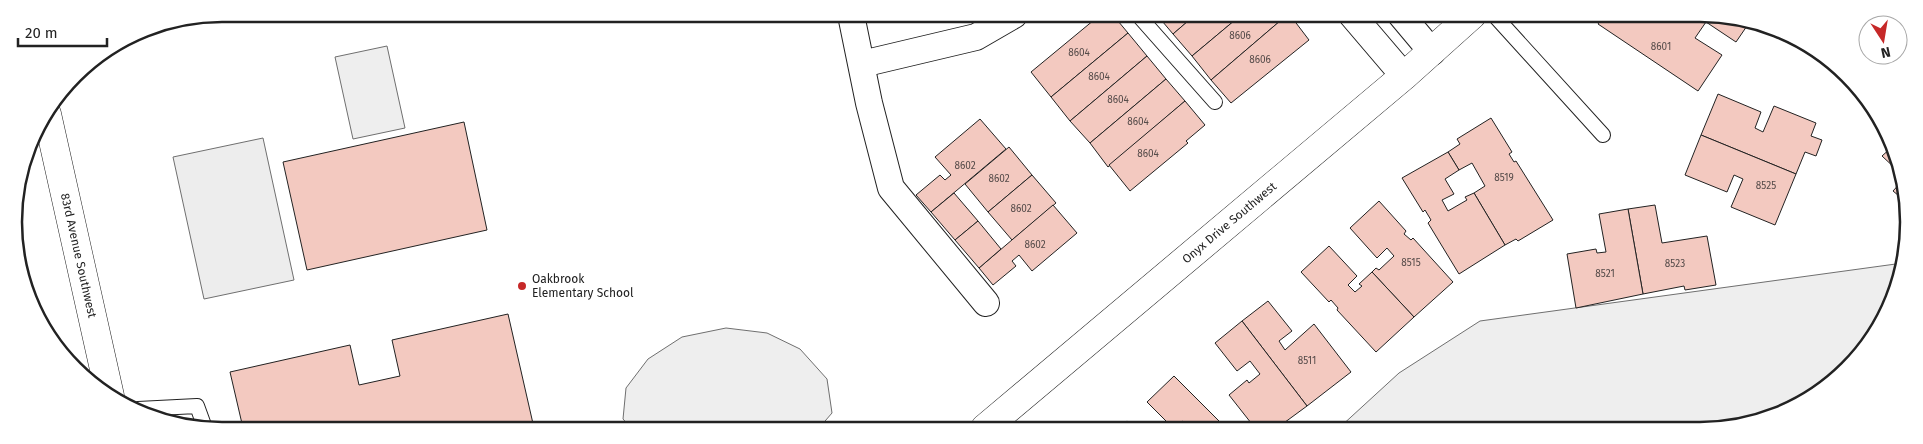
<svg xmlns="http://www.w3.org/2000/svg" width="1923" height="444" font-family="'Fira Sans',sans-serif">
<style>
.green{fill:#eee;stroke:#6f6f6f}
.parking{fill:#ededed;stroke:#6f6f6f}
.building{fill:#f3c9c0;stroke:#222}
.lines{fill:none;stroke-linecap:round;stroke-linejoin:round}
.service-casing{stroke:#222;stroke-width:16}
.minor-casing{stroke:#222;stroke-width:28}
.tertiary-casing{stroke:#222;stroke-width:29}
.service{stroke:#fff;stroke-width:14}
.minor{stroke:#fff;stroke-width:26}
.tertiary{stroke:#fff;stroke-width:28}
.poi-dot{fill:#c62828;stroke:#fff;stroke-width:2}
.labels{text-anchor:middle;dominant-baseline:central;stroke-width:4;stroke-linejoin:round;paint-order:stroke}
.number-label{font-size:10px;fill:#564c4a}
.street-label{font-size:12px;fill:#222;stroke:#fff}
.poi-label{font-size:12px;fill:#222;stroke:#fff;text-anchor:start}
.rim{fill:none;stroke:#222;stroke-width:2.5}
</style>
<rect width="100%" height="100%" fill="#fff"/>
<g class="green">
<polygon points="387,46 405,128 353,139 335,57"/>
<polygon points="1903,263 1888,314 1848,369 1793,409 1728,428 1339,428 1399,373 1480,321"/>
<polygon points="726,328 767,333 800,349 827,379 832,413 819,428 631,428 623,419 626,388 648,359 682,337"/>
</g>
<polygon class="parking" points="263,138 294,280 204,299 173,157"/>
<g class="building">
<polygon points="1100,15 1113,15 1128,33 1051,97 1031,72"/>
<polygon points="1157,15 1195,15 1173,34"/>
<polygon points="1195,15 1241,15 1192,56 1173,34"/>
<polygon points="1241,15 1287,15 1211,80 1192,56"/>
<polygon points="1287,15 1290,15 1309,40 1231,103 1211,80"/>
<polygon points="1604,15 1728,16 1749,23 1736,42 1706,22 1695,38 1722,55 1698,91 1598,24"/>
<polygon points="1128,33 1147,56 1070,121 1051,97"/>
<polygon points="1147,56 1166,79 1090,143 1070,121"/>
<polygon points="1166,79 1185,101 1108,167 1090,143"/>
<polygon points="1718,94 1761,112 1755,128 1763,132 1774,106 1816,123 1811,136 1822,140 1816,156 1805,152 1796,174 1701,135"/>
<polygon points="1185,101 1205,125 1186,141 1188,143 1130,191 1109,165"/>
<polygon points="1491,118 1512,152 1509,154 1514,162 1516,161 1553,220 1518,241 1516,239 1505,245 1474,193 1485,186 1472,163 1459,170 1448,152 1460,144 1457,139"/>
<polygon points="980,119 1006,149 931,212 916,195 940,175 945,180 951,175 935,157"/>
<polygon points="464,122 487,230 307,270 283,162"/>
<polygon points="1701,135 1796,174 1775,225 1731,207 1743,179 1734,175 1727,192 1685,175"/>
<polygon points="1009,147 1032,175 988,212 965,184"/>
<polygon points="1892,147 1901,166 1897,170 1882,156"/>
<polygon points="1448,152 1459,170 1445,179 1454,194 1442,200 1448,211 1467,200 1465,197 1474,193 1505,245 1459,274 1428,223 1431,220 1425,210 1423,212 1402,178"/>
<polygon points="1032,175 1056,203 1012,240 988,212"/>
<polygon points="1903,180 1904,200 1893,191"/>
<polygon points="954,193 978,221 955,240 931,212"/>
<polygon points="1379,201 1406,231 1404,234 1411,240 1413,238 1453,282 1414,317 1372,272 1376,268 1379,270 1394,256 1387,248 1377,258 1350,228"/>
<polygon points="1053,205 1077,233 1032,271 1019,255 1012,261 1016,266 993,285 979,268"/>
<polygon points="1655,205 1662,243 1707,236 1716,285 1685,290 1684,286 1643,294 1628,209"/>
<polygon points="1628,209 1643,294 1576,308 1567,254 1596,249 1597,253 1606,252 1599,214"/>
<polygon points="978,221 1001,249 979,268 955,240"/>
<polygon points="1329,246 1357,276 1348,285 1355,292 1362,286 1359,284 1372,272 1414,317 1376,352 1337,310 1338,308 1331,300 1329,302 1301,272"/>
<polygon points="1268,301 1292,331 1279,341 1285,350 1314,324 1351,372 1307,406 1242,321"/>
<polygon points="508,314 534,428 243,428 230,372 350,345 359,385 400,376 392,340"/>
<polygon points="1242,321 1307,406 1277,428 1255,428 1229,395 1247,380 1249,383 1260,374 1250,361 1237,371 1215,343"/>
<polygon points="1174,376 1226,428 1185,428 1187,426 1183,421 1173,428 1147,402"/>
<polygon points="1127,421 1135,428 1119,428"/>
</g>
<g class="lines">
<defs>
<g id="service">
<polyline points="1138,15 1215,102"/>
<polyline points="1494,15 1603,135"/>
<polyline points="138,409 197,406 205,428"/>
</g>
<g id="minor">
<polyline points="851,15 869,103 891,188 986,303"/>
<polyline points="1352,15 1404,76"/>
<polyline points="1401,15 1432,52"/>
<polyline points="862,64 976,37 1014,15"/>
</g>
<g id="tertiary">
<path id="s1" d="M47,114L110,396"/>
<path id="s2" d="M985,428L1404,76L1472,15"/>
</g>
</defs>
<use href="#service" class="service-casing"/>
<use href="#minor" class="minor-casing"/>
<use href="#tertiary" class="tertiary-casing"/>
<use href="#service" class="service"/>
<use href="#minor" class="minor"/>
<use href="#tertiary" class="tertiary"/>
</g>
<circle class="poi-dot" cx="522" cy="286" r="5"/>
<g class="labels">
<g class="number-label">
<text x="1240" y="36">8606</text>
<text x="1661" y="47">8601</text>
<text x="1079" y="53">8604</text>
<text x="1260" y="60">8606</text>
<text x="1099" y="77">8604</text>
<text x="1118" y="100">8604</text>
<text x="1138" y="122">8604</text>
<text x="1148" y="154">8604</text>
<text x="965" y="166">8602</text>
<text x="1504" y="178">8519</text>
<text x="999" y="179">8602</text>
<text x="1766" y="186">8525</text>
<text x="1021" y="209">8602</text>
<text x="1035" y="245">8602</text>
<text x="1411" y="263">8515</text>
<text x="1675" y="264">8523</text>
<text x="1605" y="274">8521</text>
<text x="1307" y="361">8511</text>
</g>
<g class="street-label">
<text stroke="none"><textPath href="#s2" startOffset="319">Onyx Drive Southwest</textPath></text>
<text stroke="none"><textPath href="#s1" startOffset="145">83rd Avenue Southwest</textPath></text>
</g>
<g class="poi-label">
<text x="532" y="279">Oakbrook<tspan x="532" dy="14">Elementary School</tspan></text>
</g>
</g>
<path d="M0 0H1923V444H0ZM222 22H1700A200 200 0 0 1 1900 222V222A200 200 0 0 1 1700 422H222A200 200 0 0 1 22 222V222A200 200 0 0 1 222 22Z" fill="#fff" fill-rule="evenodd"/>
<path class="rim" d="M222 22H1700A200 200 0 0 1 1900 222V222A200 200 0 0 1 1700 422H222A200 200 0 0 1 22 222V222A200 200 0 0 1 222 22Z"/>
<g transform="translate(1883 40) rotate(168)"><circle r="24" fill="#ffffff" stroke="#a7a7a7"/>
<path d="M0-4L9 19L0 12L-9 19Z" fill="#c62828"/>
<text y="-8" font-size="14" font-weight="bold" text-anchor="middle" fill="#222222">N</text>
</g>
<path d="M18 38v8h89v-8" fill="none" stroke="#222222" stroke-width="2.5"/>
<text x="25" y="38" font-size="15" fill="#222222" stroke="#ffffff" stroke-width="4" paint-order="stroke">20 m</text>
</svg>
